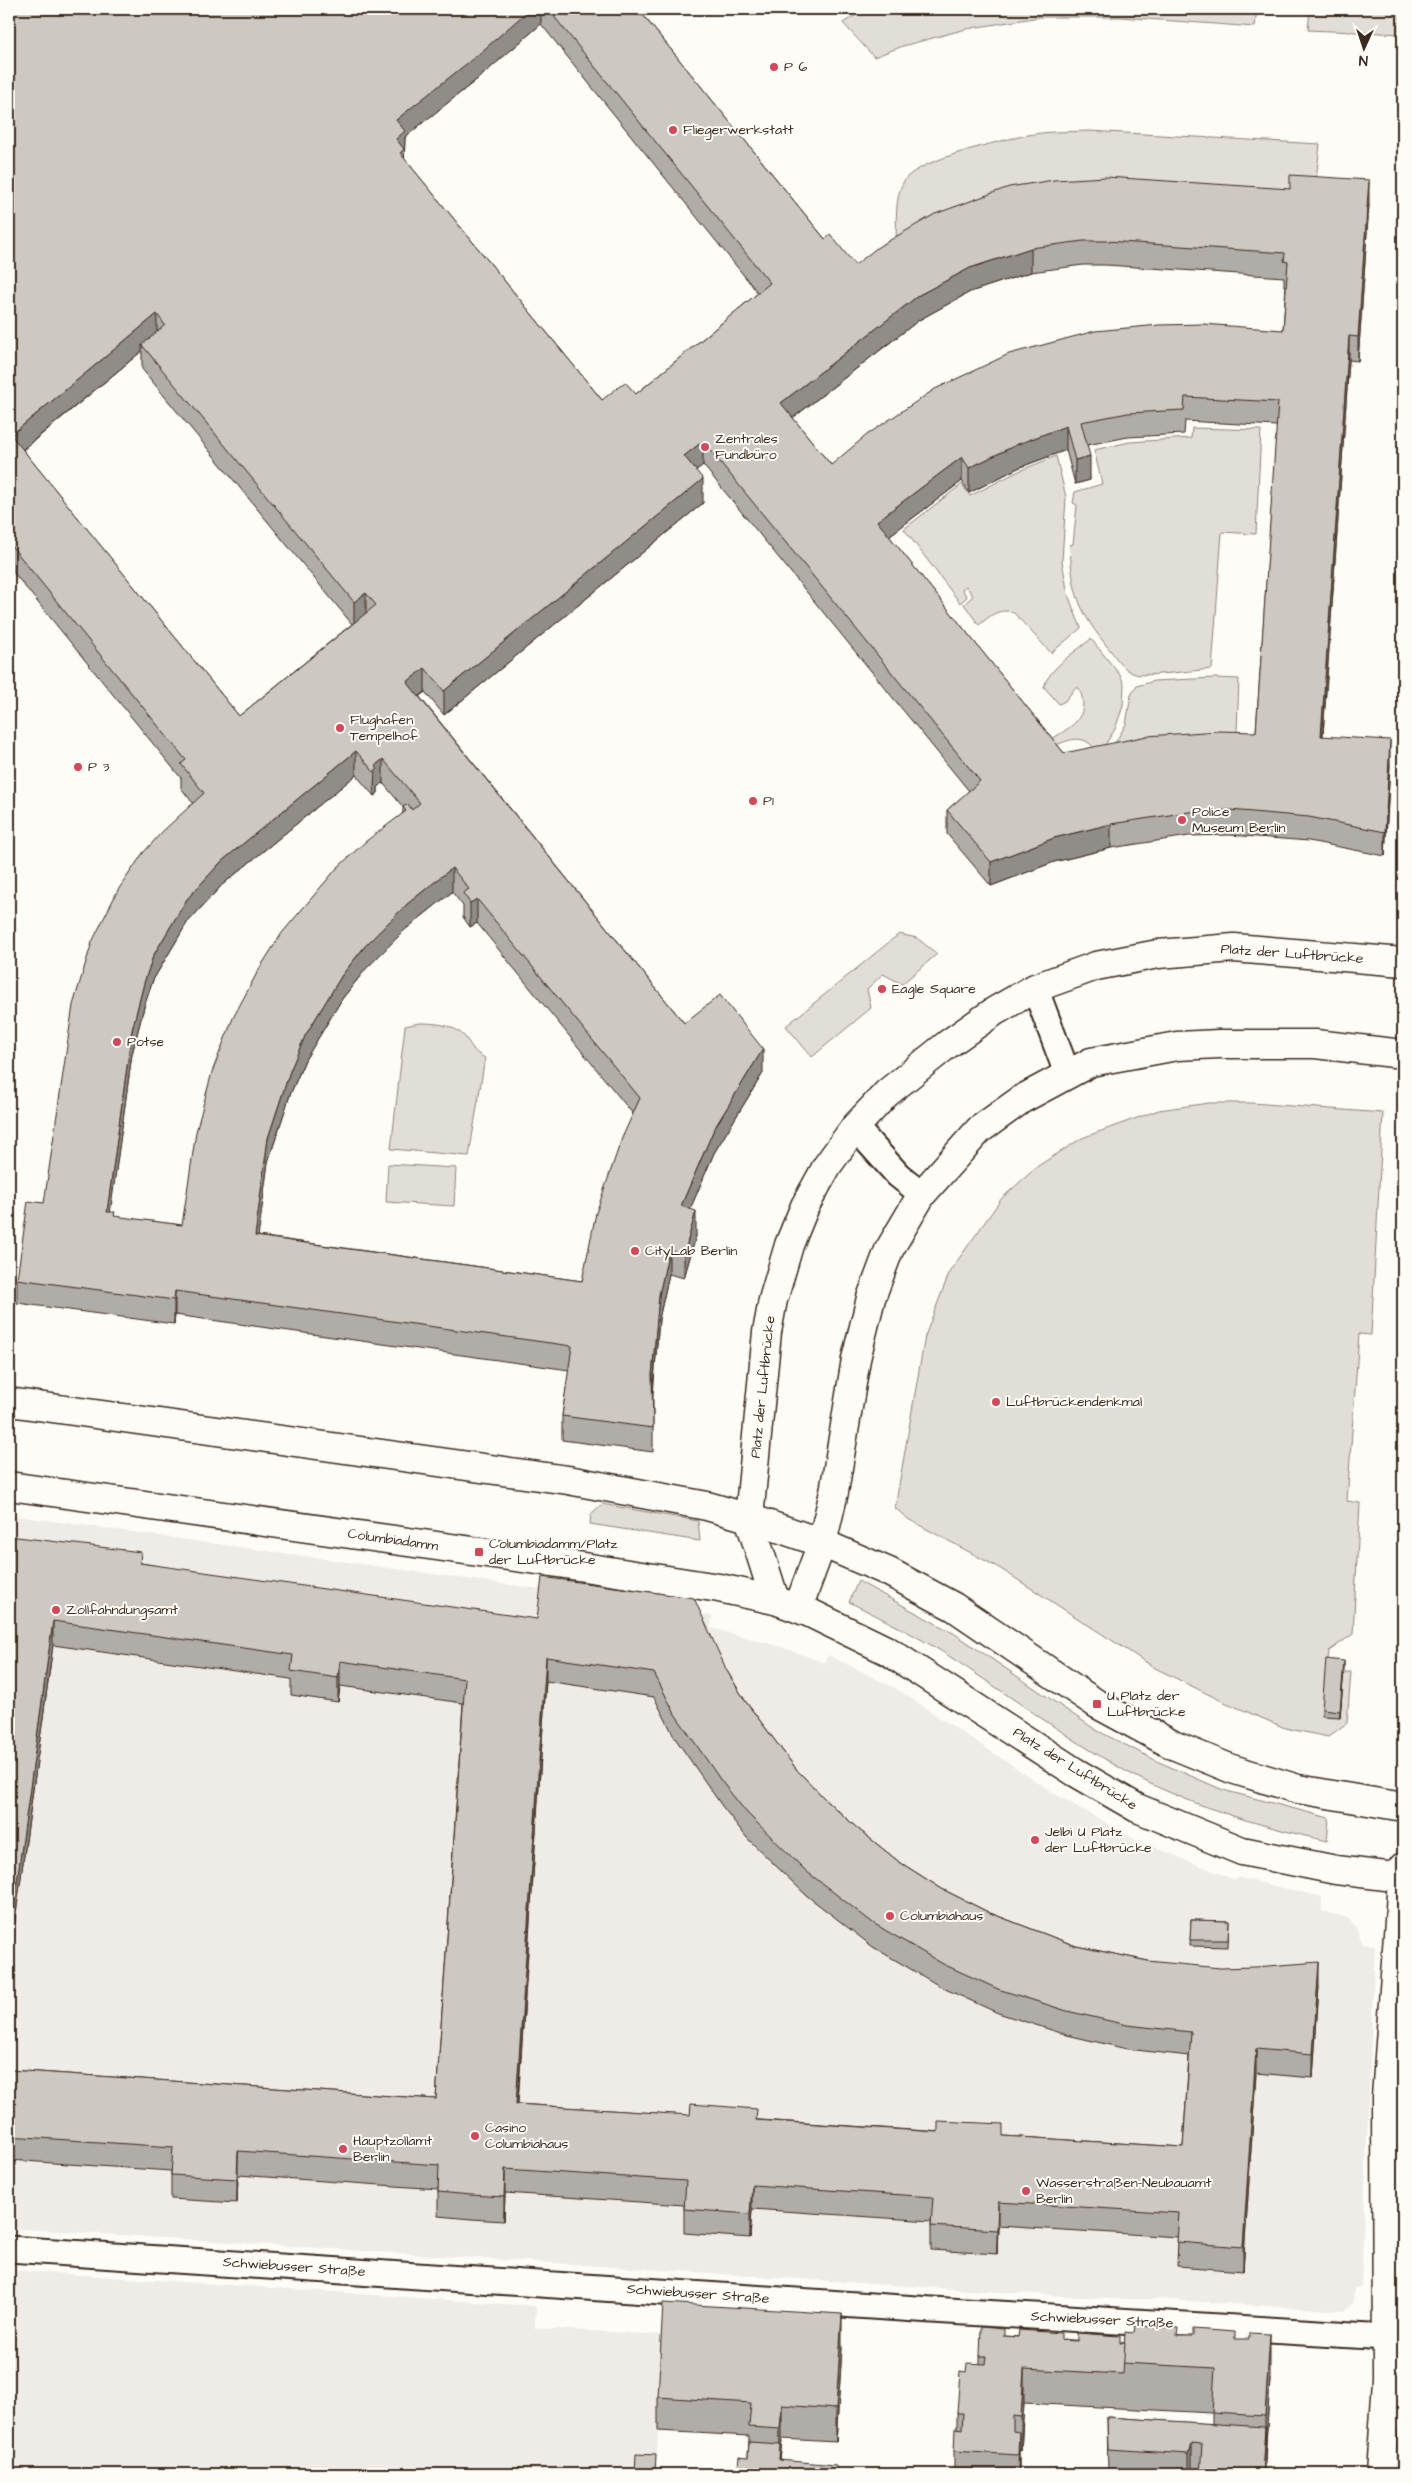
<svg xmlns="http://www.w3.org/2000/svg" width="1412" height="2483" font-family="'Architects Daughter',sans-serif">
<style>
.built{fill:#efece7}
.green{fill:#e1ded7;stroke:#8e847a}
.lines{fill:none;stroke-linecap:round;stroke-linejoin:round}
.minor-casing{stroke:#3b2a1e;stroke-width:29}
.tertiary-casing{stroke:#3b2a1e;stroke-width:31}
.secondary-casing{stroke:#3b2a1e;stroke-width:31}
.primary-casing{stroke:#3b2a1e;stroke-width:31}
.minor{stroke:#fdfcf7;stroke-width:25}
.tertiary{stroke:#fdfcf7;stroke-width:28}
.secondary{stroke:#fdfcf7;stroke-width:28}
.primary{stroke:#fdfcf7;stroke-width:28}
.wall{fill:#b0aca7;stroke:#3b2a1e;fill-rule:evenodd}
.shaded-wall{fill:#908c88;stroke:#3b2a1e}
.building{fill:#cdc8c2;stroke:#3b2a1e;fill-rule:evenodd}
.poi-dot{fill:#d1495b;stroke:#fdfcf7;stroke-width:2}
.labels{text-anchor:middle;dominant-baseline:central;stroke-width:4;stroke-linejoin:round;paint-order:stroke}
.poi-label{font-size:14px;fill:#3b2a1e;stroke:#fdfcf7;text-anchor:start}
.street-label{font-size:14px;fill:#3b2a1e;stroke:#fdfcf7}
</style>
<rect width="100%" height="100%" fill="#fdfcf7"/>
<filter id="ink" filterUnits="userSpaceOnUse"><feTurbulence type="fractalNoise" baseFrequency=".02" numOctaves="2"/><feDisplacementMap in="SourceGraphic" scale="10" xChannelSelector="R" yChannelSelector="G"/><feConvolveMatrix kernelMatrix="1 2 1 2 8 2 1 2 1" color-interpolation-filters="sRGB"/></filter>
<g filter="url(#ink)">
<g class="built">
<polygon points="9,1515 633,1602 712,1616 711,1628 782,1647 824,1663 828,1655 895,1688 1057,1795 1134,1839 1233,1879 1240,1878 1322,1897 1322,1911 1348,1918 1358,1929 1362,1944 1375,1946 1361,2287 1354,2288 1353,2304 1346,2311 1155,2299 1111,2299 9,2228"/>
<polygon points="9,2270 536,2306 535,2328 663,2335 656,2474 9,2474"/>
</g>
<g class="green">
<polygon points="865,9 1257,9 1255,27 1120,17 1040,17 966,29 903,46 874,57 843,23"/>
<polygon points="1310,9 1403,9 1403,34 1308,30"/>
<path d="M1089,131L1320,144L1314,200L896,241C897,223 894,197 904,181C916,160 1003,140 1028,135C1048,131 1069,132 1089,131Z"/>
<path d="M1192,428L1261,430L1256,534L1222,532L1212,669C1197,670 1146,677 1135,674C1124,670 1117,659 1110,650C1079,612 1072,594 1070,545L1073,544L1077,505L1073,503L1075,492L1102,484L1094,450L1130,442L1191,438Z"/>
<path d="M1056,456L1066,497L1062,561L1068,595L1081,628L1051,653L1014,613C999,607 990,616 979,625L964,604L973,596L966,586L962,589L967,597L960,603L904,529L962,484L970,496L1019,471Z"/>
<path d="M1091,639L1120,675L1124,684L1123,706L1115,729L1105,745L1095,749C1082,733 1069,740 1053,746L1047,742C1070,727 1092,719 1079,688H1075L1065,701L1059,704L1044,687C1049,668 1075,652 1091,639Z"/>
<polygon points="1215,678 1239,679 1237,731 1234,735 1115,743 1126,724 1131,695 1137,686 1154,681"/>
<polygon points="899,934 917,938 937,954 902,984 883,974 867,989 871,1008 812,1057 786,1026"/>
<path d="M419,1023C434,1023 453,1024 464,1036C473,1046 471,1051 485,1058L469,1156L391,1149L405,1026Z"/>
<polygon points="1209,1103 1252,1103 1383,1113 1371,1335 1359,1334 1347,1501 1360,1503 1353,1634 1329,1651 1322,1715 1340,1717 1344,1672 1351,1672 1347,1723 1328,1737 1285,1728 1222,1701 1155,1668 1001,1569 908,1519 895,1508 925,1336 950,1271 1002,1198 1038,1166 1082,1138 1159,1110"/>
<polygon points="388,1164 456,1168 454,1206 386,1202"/>
<polygon points="602,1504 698,1521 700,1541 590,1524 591,1514"/>
<path d="M858,1581L955,1634L1096,1730L1159,1762L1223,1790L1329,1818L1327,1841C1256,1825 1184,1804 1120,1768C1063,1735 1010,1696 955,1660C922,1638 885,1620 849,1602Z"/>
<polygon points="1401,2390 1403,2390 1403,2474 1395,2474"/>
</g>
<g class="lines">
<defs>
<g id="minor">
<polyline points="1035,988 1067,1073"/>
<polyline points="855,1127 898,1175 922,1194"/>
<polyline points="9,2249 932,2310 1387,2337"/>
</g>
<g id="tertiary">
<polyline points="775,1600 749,1518 767,1332 773,1300 789,1245 805,1206 827,1166 855,1127 887,1093 948,1044 995,1011 1035,988 1096,966 1158,954 1234,948 1403,962"/>
<polyline points="798,1608 822,1543 834,1492 856,1359 871,1298 889,1250 922,1194 979,1130 1022,1099 1091,1062 1177,1046 1219,1044 1315,1044 1403,1054"/>
</g>
<g id="secondary">
<polyline points="9,1402 568,1480 707,1506 749,1518 822,1543 889,1572 954,1607 1097,1704 1173,1745 1232,1769 1298,1789 1403,1807"/>
<polyline points="9,1486 558,1563 719,1588 775,1600 810,1613 888,1651 1075,1772 1137,1808 1242,1851 1336,1870 1403,1878"/>
</g>
<polyline id="primary" points="1381,2474 1387,2379 1386,2097 1403,1867"/>
</defs>
<use href="#minor" class="minor-casing"/>
<use href="#tertiary" class="tertiary-casing"/>
<use href="#secondary" class="secondary-casing"/>
<use href="#primary" class="primary-casing"/>
<use href="#minor" class="minor"/>
<use href="#tertiary" class="tertiary"/>
<use href="#secondary" class="secondary"/>
<use href="#primary" class="primary"/>
</g>
<g class="wall">
<path d="M9,9H638L825,239L855,265L1290,189L1369,204L1358,361L1349,360L1323,736L1390,764L1385,856L1309,841L1230,835L1189,836L1111,848L1054,862L991,886L947,834V810L969,791L703,465L696,470L703,503L444,715L425,692L419,696L684,1023L763,1073L714,1153L690,1209L696,1236L684,1278L669,1274L659,1319L653,1395V1452L562,1440V1416L569,1370L175,1315L174,1324L17,1303V1279L44,1203L193,803L181,788V778L9,567ZM541,24L758,293L636,394L602,400L404,158L405,137L480,77ZM1083,265H1106L1284,277V286H1286L1283,330L831,465L793,418L919,320L970,292L1031,272ZM142,351V369L352,624L239,716L23,450ZM1185,421L1277,426L1256,732L1064,753L889,536L962,481L969,493L1018,468L1066,450L1075,484L1090,480L1087,445L1128,437L1184,434ZM356,775L374,796L378,793V787L383,783L403,807V812L182,1225L115,1217L110,1212L132,1054L144,1007L153,980L187,923L222,885ZM452,892L463,906V917L470,927L477,923L633,1114L582,1281L258,1236L268,1162L290,1095L305,1060L342,999L365,970L406,929Z"/>
<path d="M9,1536L141,1563L727,1671L746,1702L797,1770L825,1799L857,1828L898,1861L942,1889L990,1913L1076,1946L1148,1961L1319,1986L1313,2078L1256,2073L1243,2271L1177,2266L1178,2237L998,2226L997,2254L931,2250V2221L752,2209L750,2238L684,2233V2205L505,2193L504,2221L471,2219L438,2216V2189L238,2175L237,2203L171,2199V2171L9,2160V2070L436,2099L463,1703L340,1686L338,1702L291,1695V1679L53,1645L9,1964ZM546,1681L654,1697L675,1738L722,1806L747,1838L806,1895L873,1947L943,1988L998,2013L1067,2035L1127,2049L1189,2056L1183,2147L1003,2136L518,2104Z"/>
<polygon points="1344,1667 1340,1717 1322,1716 1322,1709"/>
<polygon points="1191,1920 1229,1921 1228,1947 1190,1946"/>
<polygon points="1134,2333 1235,2339 1270,2379 1264,2474 1108,2474 1107,2417 1212,2424 1212,2413 1024,2403 1021,2451 1019,2450 1019,2474 954,2474 954,2451 957,2428 957,2413 980,2363 980,2356 1004,2336 1125,2343"/>
<polygon points="842,2348 836,2442 782,2439 780,2460 836,2474 748,2458 749,2436 658,2431 658,2397"/>
</g>
<g class="shaded-wall">
<polygon points="530,9 541,9 541,24 480,77 405,137 404,173 396,163 396,120"/>
<polygon points="1369,180 1369,204 1358,361 1358,337"/>
<polygon points="1031,248 1031,272 970,292 919,320 781,427 781,403 919,295 970,268"/>
<polygon points="157,314 157,338 142,345 142,351 11,459 11,435"/>
<polygon points="1349,336 1349,360 1321,760 1321,736"/>
<polygon points="1066,426 1066,450 1018,468 969,493 969,468 1018,444"/>
<polygon points="703,441 703,465 684,480 684,456"/>
<polygon points="1090,456 1090,480 1075,484 1075,460"/>
<polygon points="962,457 962,481 877,545 877,521"/>
<polygon points="703,479 703,503 444,715 444,691"/>
<polygon points="366,593 366,617 354,627 354,602"/>
<polygon points="425,668 425,692 407,706 407,682"/>
<polygon points="1390,740 1390,764 1385,856 1385,832"/>
<polygon points="356,751 356,775 222,885 187,923 153,980 144,1007 132,1054 107,1236 107,1212 132,1030 144,983 153,956 187,899 222,861"/>
<polygon points="383,759 383,783 378,787 378,793 374,796 375,766"/>
<polygon points="1111,824 1111,848 1054,862 991,886 991,862 1054,838"/>
<polygon points="452,868 452,892 406,929 365,970 342,999 305,1060 290,1095 268,1162 255,1260 255,1236 268,1138 290,1071 305,1036 342,975 365,946 406,905"/>
<polygon points="477,899 477,923 470,927 470,903"/>
<polygon points="763,1049 763,1073 714,1153 681,1231 681,1206 714,1129"/>
<polygon points="696,1211 696,1236 684,1278 684,1254"/>
<polygon points="669,1250 669,1274 659,1319 652,1399 652,1375 659,1295"/>
<polygon points="175,1291 175,1315 174,1324 174,1300"/>
<polygon points="53,1621 53,1645 9,1964 9,1940"/>
<polygon points="546,1657 546,1681 516,2128 516,2104"/>
<polygon points="340,1661 340,1686 338,1702 338,1678"/>
<polygon points="1344,1661 1344,1667 1340,1717 1340,1711"/>
<polygon points="1319,1962 1319,1986 1313,2078 1313,2054"/>
<polygon points="1256,2049 1256,2073 1243,2271 1243,2247"/>
<polygon points="238,2151 238,2175 237,2203 237,2179"/>
<polygon points="505,2169 505,2193 504,2221 504,2197"/>
<polygon points="752,2185 752,2209 750,2238 750,2214"/>
<polygon points="998,2202 998,2226 997,2254 997,2230"/>
<polygon points="842,2314 842,2348 836,2442 836,2409"/>
<polygon points="1270,2334 1270,2379 1265,2461 1265,2416"/>
<polygon points="1024,2369 1024,2403 1021,2451 1021,2417"/>
<polygon points="782,2405 782,2439 779,2474 780,2429"/>
<polygon points="1265,2427 1265,2461 1264,2474 1262,2474"/>
<polygon points="1019,2432 1019,2474 1018,2474"/>
<polygon points="1192,2443 1192,2474 1189,2474 1189,2454"/>
</g>
<g class="building">
<path d="M9,9H530L480,53L396,120L405,131L396,139L404,149L400,153L602,400L625,382L636,394L770,283L548,9H638L825,239L830,234L855,265L878,247L935,214L1009,187L1054,180L1106,177L1290,189V175L1369,180L1358,337L1349,336L1321,736L1390,740L1385,832L1309,817L1230,810L1189,812L1111,824L1054,838L991,862L947,810L980,781L703,441L684,456L703,479L444,691L425,668L407,682L684,1023L720,995L763,1049L714,1129L681,1206L696,1211L684,1254L669,1250L659,1295L652,1375L653,1428L562,1416L572,1346L175,1291L174,1300L17,1279L28,1201L44,1203L73,1005L92,942L118,890L143,853L162,832L204,793L181,764L186,760L9,543ZM1083,241H1106L1285,253L1284,261L1288,262L1283,330L1203,324L1159,325L1095,331L1009,354L935,389L868,434L831,465L781,403L919,295L970,268L1031,248ZM157,314L165,325L142,345L354,602L366,593L376,605L239,716L11,435ZM1185,397L1278,402L1256,732L1218,731L1147,736L1064,753L877,521L962,457L969,468L1018,444L1066,426L1075,460L1090,456L1081,422L1128,413L1184,410ZM356,751L374,772L378,769L375,766L383,759L420,803L412,810L408,804L403,807L406,811L365,842L337,868L282,933L259,969L233,1018L212,1072L196,1132L182,1225L114,1216L115,1212H107L132,1030L144,983L153,956L187,899L222,861ZM452,868L469,889L463,893L470,903L477,899L640,1098L622,1138L596,1213L582,1281L255,1236L268,1138L290,1071L305,1036L342,975L365,946L406,905Z"/>
<path d="M9,1536L141,1552L140,1563L537,1619L542,1577L694,1598L727,1671L746,1702L797,1770L825,1799L857,1828L898,1861L942,1889L990,1913L1076,1946L1148,1961L1220,1968L1255,1967L1319,1962L1313,2054L1256,2049L1243,2247L1177,2242L1179,2213L998,2202L997,2230L931,2226L933,2197L752,2185L750,2214L684,2209L686,2181L505,2169L504,2197L471,2195L438,2192L439,2165L238,2151L237,2179L171,2175L173,2147L9,2136V2070L436,2099L465,1679L340,1661L338,1678L291,1671L293,1655L53,1621L9,1940ZM546,1657L654,1673L675,1714L722,1782L747,1813L806,1871L873,1923L943,1964L998,1989L1067,2011L1127,2025L1191,2032L1183,2147L1003,2136V2124L938,2121V2132L756,2120L757,2109L691,2104L690,2115L516,2104Z"/>
<polygon points="1326,1659 1344,1661 1340,1711 1322,1709"/>
<polygon points="1191,1920 1229,1921 1228,1940 1190,1940"/>
<polygon points="663,2303 842,2314 836,2409 782,2405 780,2429 749,2427 751,2403 658,2397"/>
<polygon points="1135,2326 1178,2328 1177,2336 1193,2336 1193,2329 1235,2332 1235,2339 1249,2339 1249,2333 1270,2334 1265,2416 1212,2413 1215,2368 1123,2363 1125,2332 1134,2333"/>
<polygon points="981,2327 1004,2329 1004,2336 1018,2337 1019,2330 1061,2333 1061,2340 1077,2341 1077,2333 1120,2336 1120,2343 1125,2343 1123,2374 1024,2369 1021,2417 1013,2416 1013,2431 1019,2432 1018,2455 954,2451 955,2428 962,2429 963,2413 957,2413 960,2371 966,2372 967,2363 985,2364 986,2356 980,2356"/>
<polygon points="1107,2417 1265,2427 1262,2474 1200,2474 1202,2444 1192,2443 1189,2454 1108,2449"/>
<polygon points="749,2442 780,2444 779,2460 836,2465 836,2474 737,2474 739,2457 748,2458"/>
<polygon points="636,2454 656,2455 655,2474 635,2474"/>
</g>
</g>
<g class="poi-dot">
<circle cx="774" cy="67" r="5"/>
<circle cx="673" cy="130" r="5"/>
<circle cx="705" cy="447" r="5"/>
<circle cx="340" cy="728" r="5"/>
<circle cx="78" cy="767" r="5"/>
<circle cx="753" cy="801" r="5"/>
<circle cx="1182" cy="820" r="5"/>
<circle cx="882" cy="989" r="5"/>
<circle cx="117" cy="1042" r="5"/>
<circle cx="635" cy="1251" r="5"/>
<circle cx="996" cy="1402" r="5"/>
<rect x="474" y="1547" width="10" height="10" rx="2.5"/>
<circle cx="56" cy="1610" r="5"/>
<rect x="1092" y="1699" width="10" height="10" rx="2.5"/>
<circle cx="1035" cy="1840" r="5"/>
<circle cx="890" cy="1916" r="5"/>
<circle cx="475" cy="2136" r="5"/>
<circle cx="343" cy="2149" r="5"/>
<circle cx="1026" cy="2191" r="5"/>
</g>
<g class="labels">
<g class="poi-label">
<text x="784" y="67">P 6</text>
<text x="683" y="130">Fliegerwerkstatt</text>
<text x="715" y="439">Zentrales<tspan x="715" dy="16">Fundbüro</tspan></text>
<text x="350" y="720">Flughafen<tspan x="350" dy="16">Tempelhof</tspan></text>
<text x="88" y="767">P 3</text>
<text x="763" y="801">P1</text>
<text x="1192" y="812">Police<tspan x="1192" dy="16">Museum Berlin</tspan></text>
<text x="892" y="989">Eagle Square</text>
<text x="127" y="1042">Potse</text>
<text x="645" y="1251">CityLab Berlin</text>
<text x="1006" y="1402">Luftbrückendenkmal</text>
<text x="489" y="1544">Columbiadamm/Platz<tspan x="489" dy="16">der Luftbrücke</tspan></text>
<text x="66" y="1610">Zollfahndungsamt</text>
<text x="1107" y="1696">U Platz der<tspan x="1107" dy="16">Luftbrücke</tspan></text>
<text x="1045" y="1832">Jelbi U Platz<tspan x="1045" dy="16">der Luftbrücke</tspan></text>
<text x="900" y="1916">Columbiahaus</text>
<text x="485" y="2128">Casino<tspan x="485" dy="16">Columbiahaus</tspan></text>
<text x="353" y="2141">Hauptzollamt<tspan x="353" dy="16">Berlin</tspan></text>
<text x="1036" y="2183">Wasserstraßen-Neubauamt<tspan x="1036" dy="16">Berlin</tspan></text>
</g>
<g class="street-label">
<text transform="translate(1292 954) rotate(4)">Platz der Luftbrücke</text>
<text transform="translate(763 1387) rotate(-84)">Platz der Luftbrücke</text>
<text transform="translate(393 1540) rotate(8)">Columbiadamm</text>
<text transform="translate(1075 1769) rotate(32)">Platz der Luftbrücke</text>
<text transform="translate(294 2267) rotate(4)">Schwiebusser Straße</text>
<text transform="translate(698 2294) rotate(4)">Schwiebusser Straße</text>
<text transform="translate(1102 2320) rotate(3)">Schwiebusser Straße</text>
</g>
</g>
<rect width="1412" height="2483" fill="none" stroke="#fdfcf7" stroke-width="30"/>
<rect x="15" y="15" width="1382" height="2453" fill="none" stroke="#3b2a1e" stroke-width="2" filter="url(#ink)"/>
<g transform="translate(1364 48) rotate(183)" stroke="#fdfcf7" stroke-width="4" paint-order="stroke">
<path d="M0-4L9 19L0 12L-9 19Z" fill="#3b2a1e"/>
<text y="-8" font-size="14" font-weight="bold" text-anchor="middle" fill="#3b2a1e">N</text>
</g>
</svg>
